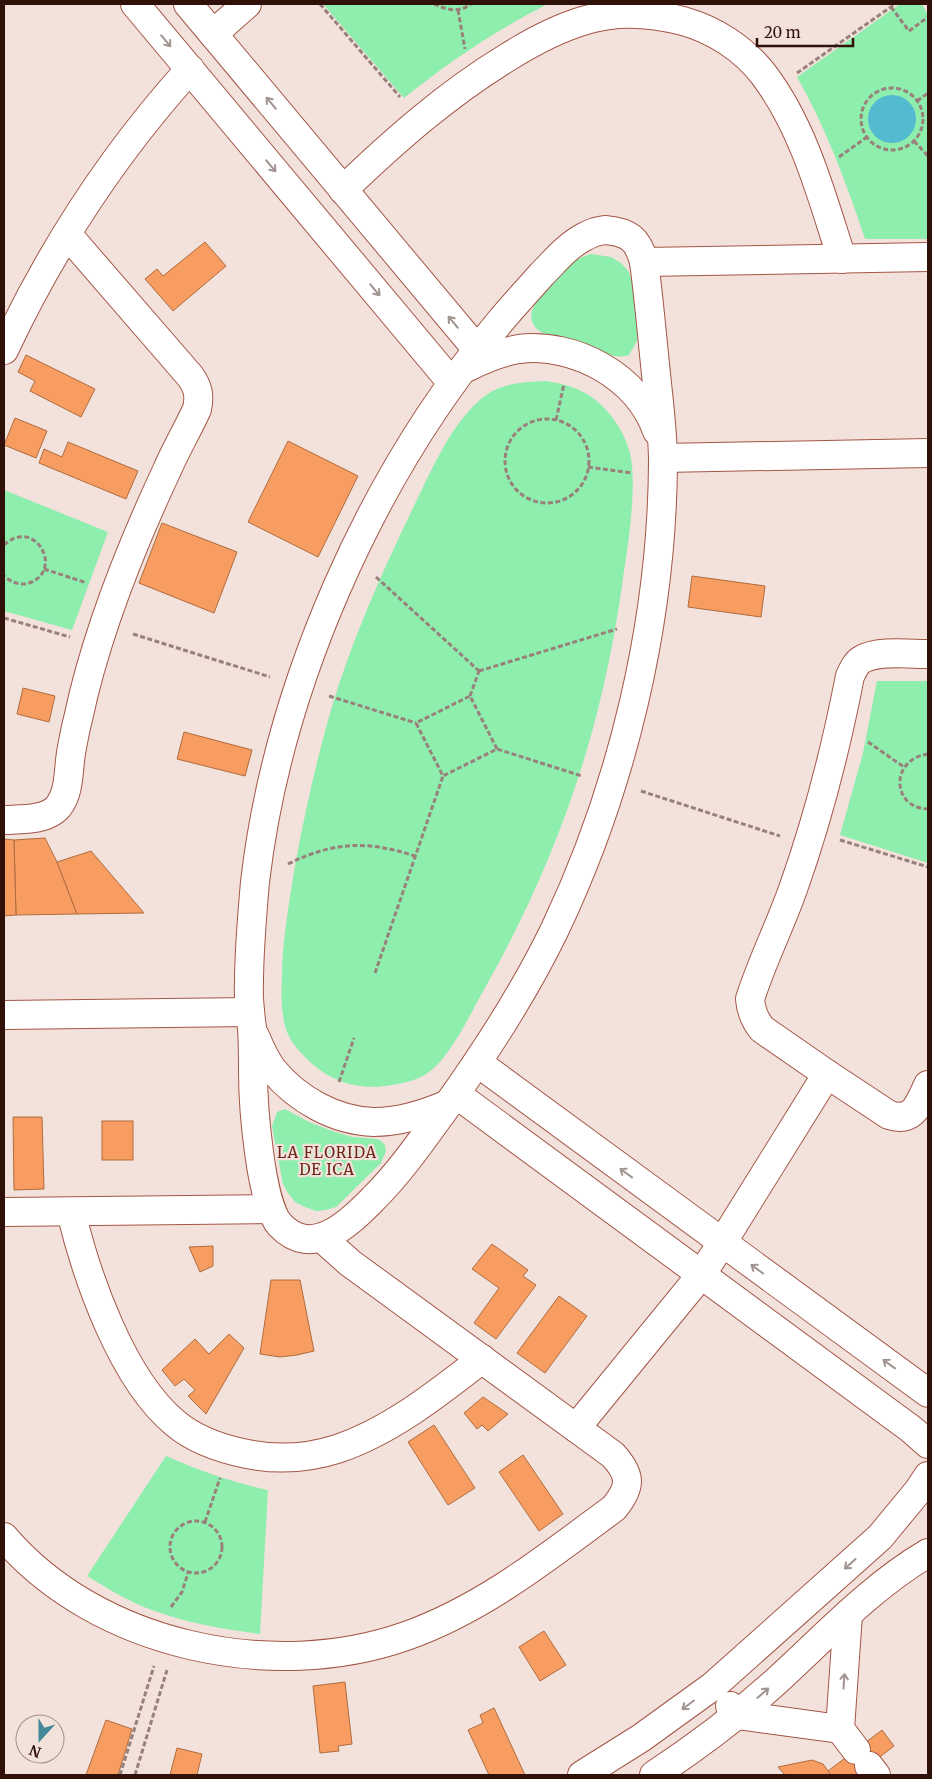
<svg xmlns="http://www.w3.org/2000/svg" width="932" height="1779" font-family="Merriweather,serif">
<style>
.green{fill:#8eeead;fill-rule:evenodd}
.water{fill:#54bacf}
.building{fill:#f79d61;stroke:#af6c3e}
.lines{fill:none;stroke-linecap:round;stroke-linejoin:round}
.minor-casing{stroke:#a35645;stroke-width:30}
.path{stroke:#99817b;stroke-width:3;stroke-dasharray:5 2.5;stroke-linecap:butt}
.minor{stroke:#fff;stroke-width:28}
.oneway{stroke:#a29491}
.labels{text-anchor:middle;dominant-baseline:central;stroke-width:4.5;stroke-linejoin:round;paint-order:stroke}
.neighbourhood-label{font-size:15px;letter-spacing:1px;fill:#6e2617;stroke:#f3e1dc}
</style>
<rect width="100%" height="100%" fill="#f3e1dc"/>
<g class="green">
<path d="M323,4H548C496,30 449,62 404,98Z"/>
<path d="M900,4H922L928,15V239H865C846,182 826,128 797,77ZM894,95C906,99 911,103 916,115L868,122C869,105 877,97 894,95Z"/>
<path d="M591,254L611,257L621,263L629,272L633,284L638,332L637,341L629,355C614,360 600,351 585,346C575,342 544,336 538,330C520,313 543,293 554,281C561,275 567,267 574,262C579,258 585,256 591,254Z"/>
<path d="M545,381C559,383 573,386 585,393C606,404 624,430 630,453C637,482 629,541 624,571C618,616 610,661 599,705C574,807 533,904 481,995C469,1017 449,1058 429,1072C420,1079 408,1082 397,1084C362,1092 330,1083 305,1057C297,1049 289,1039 286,1029C281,1014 281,993 282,978C282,939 290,898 296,860C306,807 318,754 333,703C354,635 383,570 414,506C431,471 451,424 481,399C499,383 522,382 545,381Z"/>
<polygon points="4,490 108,532 72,630 4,611"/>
<polygon points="877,681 928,681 928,863 840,835 863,753"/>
<polygon points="285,1109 309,1122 335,1132 353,1137 377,1139 381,1141 385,1145 386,1151 381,1163 336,1207 326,1210 316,1211 305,1207 295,1202 288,1193 283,1184 281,1174 272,1126 277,1112"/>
<path d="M166,1456C200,1471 232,1482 268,1490L260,1634C224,1629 189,1624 155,1611C130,1603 109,1589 87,1576Z"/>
</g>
<circle class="water" cx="892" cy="119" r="24"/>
<g class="building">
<polygon points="205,242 226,266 173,311 145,279 157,269 163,276"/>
<polygon points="26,355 95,389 81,417 30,391 35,381 18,372"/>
<polygon points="15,418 47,431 36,458 4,445"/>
<polygon points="288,441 358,476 318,557 248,522"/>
<polygon points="68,442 138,471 126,499 39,463 44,449 62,457"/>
<polygon points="162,523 237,552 214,613 139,583"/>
<polygon points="692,576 765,586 761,617 688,607"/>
<polygon points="23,688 55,696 49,722 17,714"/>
<polygon points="184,732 252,750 245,776 177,759"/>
<polygon points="45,838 57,862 77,914 16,915 14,840"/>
<polygon points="4,839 14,840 16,915 4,916"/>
<polygon points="91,851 144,913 77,914 57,862"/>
<polygon points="13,1117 42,1117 44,1189 14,1190"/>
<rect x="102" y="1121" width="31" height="39"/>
<polygon points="492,1244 528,1270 523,1276 536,1285 496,1339 474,1323 499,1288 472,1269"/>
<polygon points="213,1246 213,1266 200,1272 189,1247"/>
<polygon points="271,1280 300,1280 314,1351 297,1355 280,1357 260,1354"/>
<polygon points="559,1296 587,1316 545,1373 517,1353"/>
<polygon points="229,1334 244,1348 206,1414 188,1396 195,1390 184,1379 175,1386 162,1370 195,1339 209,1354"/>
<polygon points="483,1397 508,1414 488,1431 482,1425 477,1429 464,1413"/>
<polygon points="434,1425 475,1488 448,1505 408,1442"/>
<polygon points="523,1455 563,1514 539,1531 499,1472"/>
<polygon points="544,1631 566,1665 540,1681 519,1647"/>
<polygon points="345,1682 352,1744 338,1746 339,1751 320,1753 313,1686"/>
<polygon points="494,1708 525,1775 489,1775 468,1730 483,1723 480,1715"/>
<polygon points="106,1720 132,1729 118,1775 86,1775"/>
<polygon points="882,1730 894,1746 856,1775 831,1775 828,1771"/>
<polygon points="177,1748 202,1754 197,1775 170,1775"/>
<polygon points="812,1760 823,1764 831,1775 785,1775 778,1767"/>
</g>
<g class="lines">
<defs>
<g id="minor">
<polyline points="135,4 452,383"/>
<polyline points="188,4 485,359"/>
<polyline points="213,34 247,4"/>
<path d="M343,190C394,141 447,94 508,57C532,42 558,28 586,20C618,10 652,13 683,21C715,30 744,49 764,75C804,128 822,197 842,259"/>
<path d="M605,230C629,232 638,239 644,262C649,299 652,336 656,374C659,403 663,433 663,463C662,621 623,786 555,929C524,993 485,1053 444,1110C422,1140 401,1171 374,1198C350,1222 313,1260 280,1225C260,1203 253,1104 253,1072C253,1058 253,1042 252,1028C250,1013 248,998 249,983C249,950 252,916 255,882C278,685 371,476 498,324C512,307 527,291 542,274C555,261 567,246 584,237C594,232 594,232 605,230Z"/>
<polyline points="644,262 928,257"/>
<path d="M4,350C52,248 114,153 190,69"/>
<path d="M468,367C484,359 500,352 519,349C575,342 638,377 657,431"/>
<polyline points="663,458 928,453"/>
<path d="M928,654C910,654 877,650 861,660C856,663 853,670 850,676C836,748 818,819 793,889C780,926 762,961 750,999C751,1011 754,1019 762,1029L827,1074L889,1115C914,1123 919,1104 928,1085"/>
<path d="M4,820C20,819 46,821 58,807C70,792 68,771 71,753C73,742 75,730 78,719C96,633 130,549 167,470C176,449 188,429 197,409C200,395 198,387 190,376L67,234"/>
<polyline points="4,1015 250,1012"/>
<path d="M255,1036C260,1048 265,1060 273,1070C297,1099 335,1121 374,1122C399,1122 425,1114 448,1104"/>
<polyline points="478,1063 928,1393"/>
<polyline points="456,1094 911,1429 928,1444"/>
<polyline points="4,1212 271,1209"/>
<path d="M71,1212C87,1278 122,1379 175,1423C195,1440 222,1449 247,1454C277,1460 309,1458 337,1449C391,1431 438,1393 482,1359"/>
<polyline points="576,1428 701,1275 722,1243 827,1074"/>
<path d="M4,1537C97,1646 273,1683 406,1636C483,1609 549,1556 614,1508C632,1486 631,1475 613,1455L350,1263L322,1238"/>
<polyline points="848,1614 840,1729 856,1750"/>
<polyline points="730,1706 737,1715 840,1729"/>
<polyline points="869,1766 876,1775"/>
<polyline points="582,1775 641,1738 713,1686 880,1537 918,1491 928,1476"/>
<path d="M654,1775C695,1748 735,1718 772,1685C823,1639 869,1588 928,1553"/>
</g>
</defs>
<use href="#minor" class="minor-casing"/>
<g class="path">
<polyline points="320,4 400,97"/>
<path d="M434,4C446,10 460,13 471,4"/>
<polyline points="891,7 909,31 928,17"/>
<polyline points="458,10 465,49"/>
<polyline points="797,73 895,4"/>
<circle cx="892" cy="119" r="31"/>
<polyline points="917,101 928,93"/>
<polyline points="914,141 928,156"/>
<polyline points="839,157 867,137"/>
<circle cx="547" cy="461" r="42"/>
<polyline points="556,420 564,384"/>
<polyline points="588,467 632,473"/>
<path d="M4,545C35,516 65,571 29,583C20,586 11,582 4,576"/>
<polyline points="44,569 87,583"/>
<polyline points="376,577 479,671"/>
<polyline points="4,618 70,637"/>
<polyline points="133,634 270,677"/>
<polyline points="479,671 617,629"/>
<polyline points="329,696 416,723"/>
<polyline points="470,696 479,671"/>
<polyline points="868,742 904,767"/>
<polyline points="497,749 470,696 416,723 443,776 497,749 582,776"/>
<path d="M928,754C890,759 891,808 928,809"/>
<polyline points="641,791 780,836"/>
<polyline points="840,840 928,867"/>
<path d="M288,864C333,842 366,840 415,856"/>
<polyline points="375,973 443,776"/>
<polyline points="339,1082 354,1038"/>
<circle cx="196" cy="1547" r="26"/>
<polyline points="205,1522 220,1478"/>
<polyline points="171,1607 182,1592 188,1573"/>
<polyline points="120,1775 154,1666"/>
<polyline points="135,1775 167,1670"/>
</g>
<use href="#minor" class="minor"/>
</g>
<defs><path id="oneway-shaft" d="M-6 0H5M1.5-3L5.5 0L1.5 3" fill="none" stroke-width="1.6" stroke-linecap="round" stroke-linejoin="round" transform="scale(1.25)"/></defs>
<g class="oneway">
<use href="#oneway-shaft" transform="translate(166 41) rotate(50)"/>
<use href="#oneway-shaft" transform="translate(271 103) rotate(-130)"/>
<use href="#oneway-shaft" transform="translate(271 166) rotate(50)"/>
<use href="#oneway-shaft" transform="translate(375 290) rotate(50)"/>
<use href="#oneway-shaft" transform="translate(453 322) rotate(-130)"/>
<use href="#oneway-shaft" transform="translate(626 1173) rotate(-144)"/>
<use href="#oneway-shaft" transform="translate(757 1269) rotate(-144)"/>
<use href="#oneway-shaft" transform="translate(889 1364) rotate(-144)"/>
<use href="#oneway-shaft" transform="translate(850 1564) rotate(138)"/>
<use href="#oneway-shaft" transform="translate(844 1681) rotate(-86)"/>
<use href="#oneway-shaft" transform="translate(763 1693) rotate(-41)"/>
<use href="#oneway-shaft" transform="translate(688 1705) rotate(143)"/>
</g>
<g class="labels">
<g class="neighbourhood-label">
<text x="327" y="1152">LA FLORIDA<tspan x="327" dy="17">DE ICA</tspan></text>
</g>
</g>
<rect width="932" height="1779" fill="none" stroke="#30110a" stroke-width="10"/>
<g transform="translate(40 1739) rotate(201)"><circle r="24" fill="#f3e1dc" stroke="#a58e88"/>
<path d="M0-4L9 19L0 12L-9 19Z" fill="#448897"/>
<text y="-8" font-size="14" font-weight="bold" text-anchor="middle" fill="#30110a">N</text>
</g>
<path d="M757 38v8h96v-8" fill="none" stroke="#30110a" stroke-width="2.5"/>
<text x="764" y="38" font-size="15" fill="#30110a" stroke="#f3e1dc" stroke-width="4" paint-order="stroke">20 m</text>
</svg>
